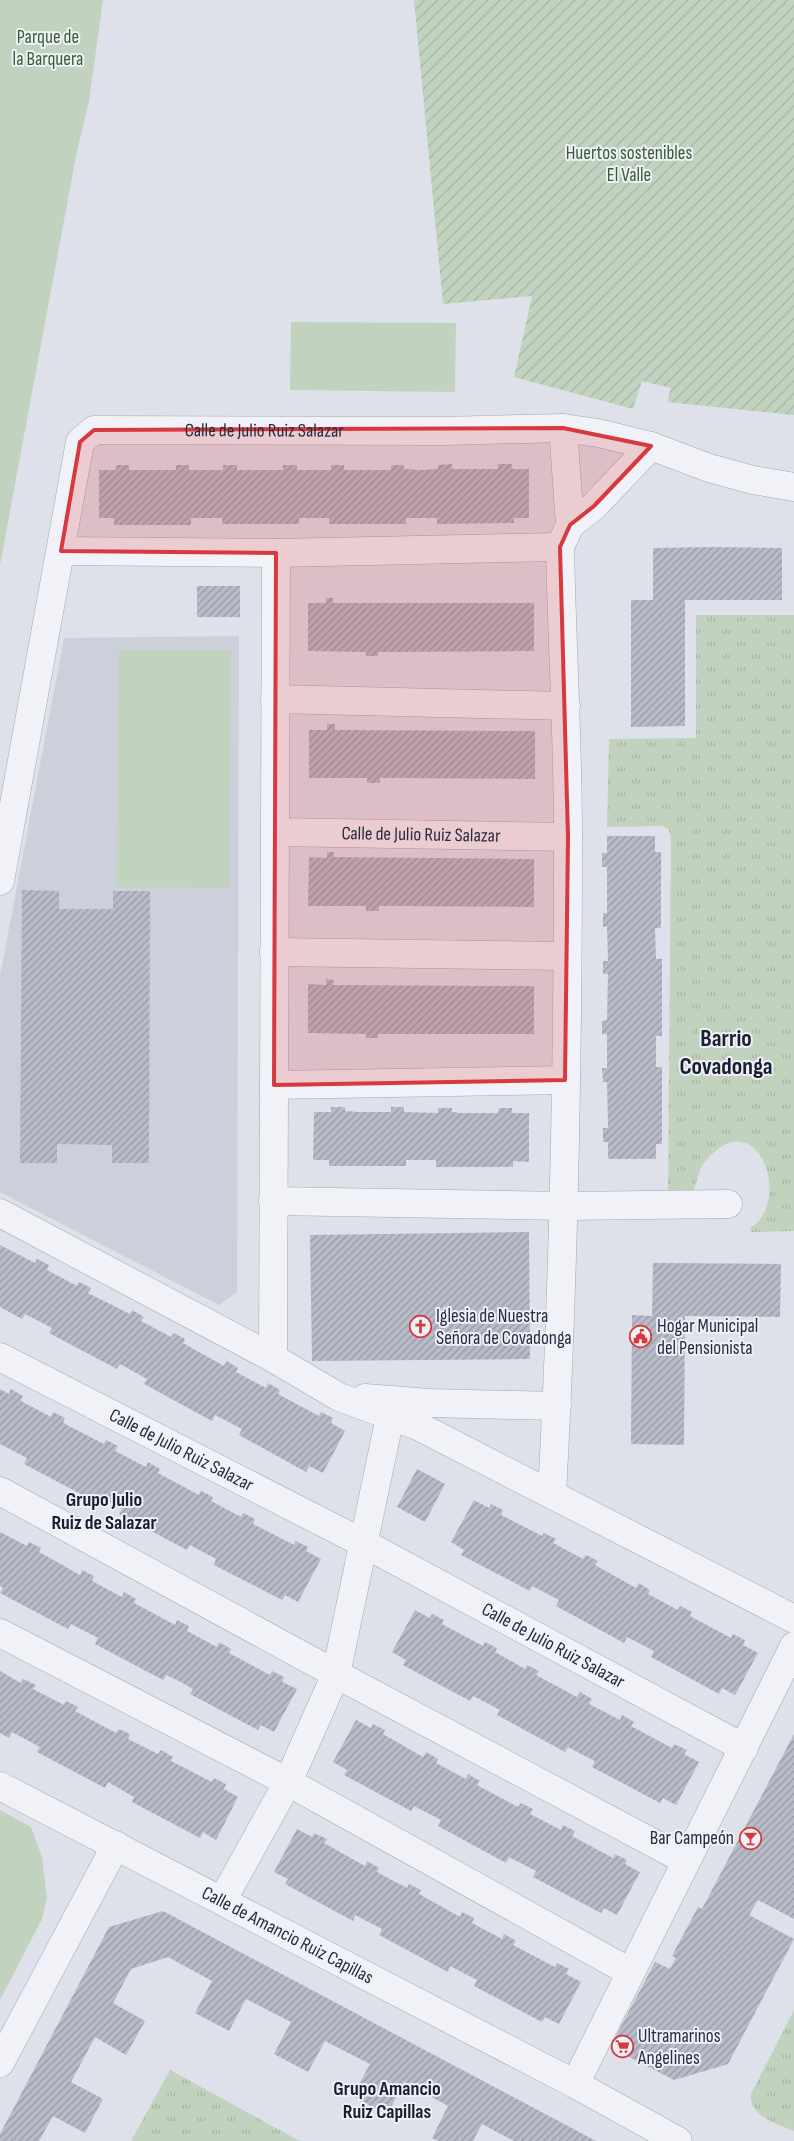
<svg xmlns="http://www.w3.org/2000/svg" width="794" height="2141" font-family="'Sofia Sans Condensed',sans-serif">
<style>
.built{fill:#ccd0db}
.grass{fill:url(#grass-tufts)}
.park{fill:#c1d3bf}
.garden{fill:url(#garden-furrows)}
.building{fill:url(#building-hatch)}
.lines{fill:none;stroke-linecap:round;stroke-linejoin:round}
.street-casing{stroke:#a3a7b3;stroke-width:29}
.street{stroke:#f1f2f7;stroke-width:28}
.marked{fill:#d8393e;fill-opacity:0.2;stroke:#d8393e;stroke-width:4;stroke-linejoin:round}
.labels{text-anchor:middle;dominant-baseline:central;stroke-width:4;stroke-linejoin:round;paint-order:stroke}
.park-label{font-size:19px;fill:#355e32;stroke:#eef0f6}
.street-label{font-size:19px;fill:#262d41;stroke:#eef0f6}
.poi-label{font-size:19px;fill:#262d41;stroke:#eef0f6;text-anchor:start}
.neighbourhood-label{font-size:20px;font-weight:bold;fill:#191e32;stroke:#eef0f6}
.district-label{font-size:24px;font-weight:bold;fill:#191e32;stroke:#eef0f6}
</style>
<defs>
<pattern id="grass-tufts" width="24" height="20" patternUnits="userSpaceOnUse" patternTransform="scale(1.25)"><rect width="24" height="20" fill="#c1d3bf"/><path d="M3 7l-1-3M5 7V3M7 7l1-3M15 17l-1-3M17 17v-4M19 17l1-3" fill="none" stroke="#a6b5a5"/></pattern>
<pattern id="garden-furrows" width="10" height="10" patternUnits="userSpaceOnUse" patternTransform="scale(1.25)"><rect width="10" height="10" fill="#c1d3bf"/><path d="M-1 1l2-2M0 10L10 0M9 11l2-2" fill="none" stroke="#a6b5a5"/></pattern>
<pattern id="building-hatch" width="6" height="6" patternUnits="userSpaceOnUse" patternTransform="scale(1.25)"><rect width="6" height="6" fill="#b8bcc9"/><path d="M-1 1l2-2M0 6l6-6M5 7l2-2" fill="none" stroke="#9599a5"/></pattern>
</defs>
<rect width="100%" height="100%" fill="#dee1e9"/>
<polygon class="built" points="239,636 237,1292 219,1305 0,1192 0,976 64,638"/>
<g class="grass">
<path d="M696,615H794V1231L751,1232L750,1228C794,1202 757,1097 704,1163C698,1170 697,1183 693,1191L668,1198L671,836L668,829L663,826L607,827L609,739L696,738Z"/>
<path d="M794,2010V2131C778,2125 748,2115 751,2094Z"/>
<polygon points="170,2070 300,2141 131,2141"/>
</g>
<g class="park">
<polygon points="0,0 103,0 89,101 76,156 0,565"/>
<polygon points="291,322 456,323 455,392 290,390"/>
<polygon points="119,650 231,650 229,888 116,887"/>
<polygon points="0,1810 31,1827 42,1857 47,1898 42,1919 0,2000"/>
</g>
<polygon class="garden" points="414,0 794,0 794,415 667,402 671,388 642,381 633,409 514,377 532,296 443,304"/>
<g class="building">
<polygon points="452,464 452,469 498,469 498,464 512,464 512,469 529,469 529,518 514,518 514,523 437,524 437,518 406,518 406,524 329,524 329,518 299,518 299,524 222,524 222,518 191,518 191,525 114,525 114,518 99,518 99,470 116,470 116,465 129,465 129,470 176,470 176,465 189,465 189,470 223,470 223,465 237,465 237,470 283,470 283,465 297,465 297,470 331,470 331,465 344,465 344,470 391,470 391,465 404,465 404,469 422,470 438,469 438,465"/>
<polygon points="714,547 782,548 782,600 685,600 685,726 631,727 631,600 653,600 653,548"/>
<rect x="197" y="586" width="43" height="31"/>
<polygon points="326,598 333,598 333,603 534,603 534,651 378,652 378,656 366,656 366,652 308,651 308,603 326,603"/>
<polygon points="327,724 335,724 335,730 535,731 535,779 380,778 380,783 367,783 367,778 309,778 309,730 327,730"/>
<polygon points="607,836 655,836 655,852 661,852 661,928 655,928 656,959 662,959 662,1036 656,1036 656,1067 662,1067 662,1144 656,1144 656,1159 608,1159 608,1142 603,1142 603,1128 608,1128 607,1082 603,1082 602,1068 607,1068 607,1034 602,1034 602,1021 607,1020 608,974 603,974 603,961 608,961 607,926 603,927 603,913 607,913 607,867 602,867 602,853 607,853"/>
<polygon points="327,852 334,852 334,857 534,859 534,907 379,906 379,911 366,911 366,906 308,906 309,857 327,858"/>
<polygon points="22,890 59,891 59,909 113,909 113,891 150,891 149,1163 112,1163 112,1145 57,1144 57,1163 20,1163"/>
<polygon points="326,979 334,980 333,985 534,986 534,1034 378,1034 378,1038 366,1038 366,1034 308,1033 308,984 326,985"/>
<polygon points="331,1107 345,1107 345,1111 359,1112 391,1112 391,1107 404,1107 404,1112 438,1113 438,1108 452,1108 452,1112 460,1113 498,1113 499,1108 512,1108 512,1113 529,1113 529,1162 513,1161 513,1167 436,1167 436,1160 406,1160 406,1166 329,1166 329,1160 313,1160 314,1112 331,1112"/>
<polygon points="529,1232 530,1359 312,1361 310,1235"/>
<polygon points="0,1245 35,1263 37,1259 49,1265 47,1270 77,1286 79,1282 91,1288 88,1293 130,1314 132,1310 144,1317 141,1321 171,1337 174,1333 185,1339 183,1343 224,1366 227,1361 238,1368 236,1372 266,1388 268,1383 280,1390 278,1394 319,1416 321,1412 333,1418 331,1423 345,1431 323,1473 309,1466 306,1472 239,1435 242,1429 215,1415 212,1421 144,1384 147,1379 120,1364 117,1369 49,1333 52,1328 25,1314 22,1319 0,1307"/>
<polygon points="653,1263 781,1264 780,1317 685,1316 684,1445 631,1444 632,1315 652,1316"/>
<polygon points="0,1389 9,1394 11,1389 23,1396 21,1401 51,1417 53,1412 65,1418 63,1423 104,1444 106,1440 118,1446 115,1451 146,1467 148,1462 160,1469 158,1473 199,1495 201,1491 213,1497 211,1501 241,1517 243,1513 255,1519 253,1524 294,1545 296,1541 308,1547 306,1551 321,1559 298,1602 285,1595 282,1600 214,1565 216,1559 190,1545 187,1550 119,1514 122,1509 108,1501 95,1494 92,1500 24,1464 27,1458 0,1444"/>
<polygon points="417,1469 445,1484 425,1522 397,1507"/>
<polygon points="474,1500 489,1508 491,1504 503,1510 501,1515 542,1536 544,1533 556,1539 553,1543 583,1559 586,1555 598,1561 595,1565 636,1588 639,1583 650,1590 648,1594 678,1610 680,1606 692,1612 690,1616 731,1638 733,1634 745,1640 743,1645 758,1653 735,1695 722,1688 719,1694 651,1657 654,1651 627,1637 624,1643 556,1606 559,1600 532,1586 530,1591 461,1555 464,1550 451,1542"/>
<polygon points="0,1532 27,1546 29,1542 41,1548 39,1552 48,1557 80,1575 82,1570 94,1576 92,1581 122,1597 124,1592 136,1599 134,1603 175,1625 177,1620 189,1626 187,1631 217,1647 219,1642 231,1649 229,1653 270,1675 272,1671 284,1677 282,1682 297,1689 274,1732 261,1725 258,1730 190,1694 193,1689 179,1681 166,1675 163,1680 95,1644 98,1638 71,1624 68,1629 0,1593 3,1588 0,1586"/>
<polygon points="415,1610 430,1618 432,1614 444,1620 442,1624 483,1646 485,1642 497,1648 495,1652 525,1669 527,1665 539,1671 536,1675 577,1697 580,1692 592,1699 589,1704 620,1720 622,1715 634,1722 631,1726 672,1748 674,1744 687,1750 684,1754 699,1762 676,1805 663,1798 660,1803 592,1767 595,1761 581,1754 568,1747 565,1752 497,1715 500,1710 487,1703 473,1696 470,1701 403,1665 406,1660 392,1652"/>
<polygon points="0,1671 21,1683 23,1679 36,1685 33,1689 64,1705 66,1701 78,1707 75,1711 116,1733 119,1729 130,1734 128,1739 158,1754 161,1750 173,1757 171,1761 212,1782 214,1778 226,1784 224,1789 238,1797 216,1840 203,1832 200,1838 132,1802 134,1797 108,1782 105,1788 37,1752 40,1747 12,1732 9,1738 0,1733"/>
<polygon points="356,1720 371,1728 373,1724 385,1730 383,1734 423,1757 426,1752 438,1759 436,1763 466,1779 468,1774 480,1781 477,1785 518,1807 521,1803 533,1809 530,1814 561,1830 563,1825 575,1831 572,1836 613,1858 615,1854 627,1860 625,1864 640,1872 617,1915 604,1908 601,1913 533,1877 536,1871 509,1857 506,1863 438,1826 441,1820 414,1806 411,1811 344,1775 347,1770 333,1762"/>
<polygon points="794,1734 794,1919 758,1900 749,1915 794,1939 728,2064 674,2080 610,2047 655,1962 670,1969 676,1958 672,1956 698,1907 702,1909"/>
<polygon points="297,1829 312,1837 314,1833 327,1839 324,1843 365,1866 367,1861 379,1868 377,1872 407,1888 409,1884 421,1890 419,1894 460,1917 462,1912 474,1918 472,1923 502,1939 504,1934 516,1941 513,1945 555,1967 557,1963 569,1969 566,1974 581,1982 559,2024 545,2017 542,2022 474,1986 477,1980 450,1966 448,1972 379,1935 382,1929 355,1915 353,1921 285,1884 288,1879 274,1872"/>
<polygon points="163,1911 549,2116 596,2141 514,2141 482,2124 473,2141 438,2141 432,2138 448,2106 404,2082 387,2115 353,2096 370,2064 325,2041 308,2072 274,2054 291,2022 246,1999 229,2031 195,2013 212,1981 168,1957 131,1969 113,2003 145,2021 126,2055 95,2037 71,2082 103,2099 85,2133 53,2116 39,2141 0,2141 0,2134 109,1927"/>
</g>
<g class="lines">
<defs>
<g id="street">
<polyline points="570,525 594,506 651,446"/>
<polyline points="61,551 276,553 560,547"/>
<polyline points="275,699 566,706"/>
<path id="s1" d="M275,832L568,837"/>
<path id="s2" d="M0,881L80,442L94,430L443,431L563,428L598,433L651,446L709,468L753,480L794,487"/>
<polyline points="274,952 567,956"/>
<polyline points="274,1085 565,1080"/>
<polyline points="273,1201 564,1206 728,1204"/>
<polyline points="0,1213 273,1358 339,1397 418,1426 794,1619"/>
<path id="s3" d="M0,1357L363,1543L744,1748"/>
<polyline points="273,1358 276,553"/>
<polyline points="365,1398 429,1403 557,1406"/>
<polyline points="0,1491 336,1674 685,1860"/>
<path d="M552,1494C564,1276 568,1056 568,837C568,741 562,644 560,547L570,525L563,428"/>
<polyline points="0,1633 288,1782 630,1972"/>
<path id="s4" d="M0,1786L575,2084L678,2141"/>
<polyline points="223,1899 288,1782 336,1674 390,1417"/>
<polyline points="0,2063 116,1845"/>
<polyline points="575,2084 794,1646"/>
</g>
</defs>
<use href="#street" class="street-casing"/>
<use href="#street" class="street"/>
</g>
<path class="marked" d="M563,428L651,446L594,506L570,525L560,547L568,837L565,1080L274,1085L276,553L61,551L80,442L94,430Z"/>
<defs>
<symbol id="church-ring" viewBox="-11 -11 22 22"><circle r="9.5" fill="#eef0f6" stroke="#d8393e" stroke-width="1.5"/><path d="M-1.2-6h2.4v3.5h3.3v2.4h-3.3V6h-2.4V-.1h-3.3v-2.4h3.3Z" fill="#d8393e"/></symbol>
<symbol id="civic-ring" viewBox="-11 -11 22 22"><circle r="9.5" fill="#eef0f6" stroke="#d8393e" stroke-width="1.5"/><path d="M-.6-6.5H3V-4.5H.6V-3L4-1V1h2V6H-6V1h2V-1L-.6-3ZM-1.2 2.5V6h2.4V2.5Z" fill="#d8393e"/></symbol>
<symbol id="bar-ring" viewBox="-11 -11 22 22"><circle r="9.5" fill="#eef0f6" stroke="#d8393e" stroke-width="1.5"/><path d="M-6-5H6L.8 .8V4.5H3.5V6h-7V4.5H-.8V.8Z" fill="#d8393e"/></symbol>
<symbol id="supermarket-ring" viewBox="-11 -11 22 22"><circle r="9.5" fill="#eef0f6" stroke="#d8393e" stroke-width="1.5"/><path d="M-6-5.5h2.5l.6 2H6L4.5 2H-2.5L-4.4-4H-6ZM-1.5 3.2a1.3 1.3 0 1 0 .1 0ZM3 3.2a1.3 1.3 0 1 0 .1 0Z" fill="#d8393e"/></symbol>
</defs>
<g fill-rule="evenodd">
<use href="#church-ring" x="408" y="1314" width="25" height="25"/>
<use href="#civic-ring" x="628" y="1324" width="25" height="25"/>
<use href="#bar-ring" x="738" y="1826" width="25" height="25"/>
<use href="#supermarket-ring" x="610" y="2034" width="25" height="25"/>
</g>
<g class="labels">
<g class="park-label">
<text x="48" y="37">Parque de<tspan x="48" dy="22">la Barquera</tspan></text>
<text x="629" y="153">Huertos sostenibles<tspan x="629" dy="22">El Valle</tspan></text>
</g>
<g class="street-label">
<text stroke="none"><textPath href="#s2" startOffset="635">Calle de Julio Ruiz Salazar</textPath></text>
<text stroke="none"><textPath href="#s1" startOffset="146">Calle de Julio Ruiz Salazar</textPath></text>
<text stroke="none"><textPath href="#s3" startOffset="204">Calle de Julio Ruiz Salazar</textPath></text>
<text stroke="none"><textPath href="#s3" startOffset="624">Calle de Julio Ruiz Salazar</textPath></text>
<text stroke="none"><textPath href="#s4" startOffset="324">Calle de Amancio Ruiz Capillas</textPath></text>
</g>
<g class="poi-label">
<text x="436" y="1316">Iglesia de Nuestra<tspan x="436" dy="22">Señora de Covadonga</tspan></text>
<text x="657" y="1326">Hogar Municipal<tspan x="657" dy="22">del Pensionista</tspan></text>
<text x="734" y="1838" text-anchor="end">Bar Campeón</text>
<text x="638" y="2036">Ultramarinos<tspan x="638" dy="22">Angelines</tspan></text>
</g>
<g class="neighbourhood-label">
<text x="104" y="1500">Grupo Julio<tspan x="104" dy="23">Ruiz de Salazar</tspan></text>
<text x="387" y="2089">Grupo Amancio<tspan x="387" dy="23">Ruiz Capillas</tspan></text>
</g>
<g class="district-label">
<text x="726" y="1038">Barrio<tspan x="726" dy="28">Covadonga</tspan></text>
</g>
</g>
</svg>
